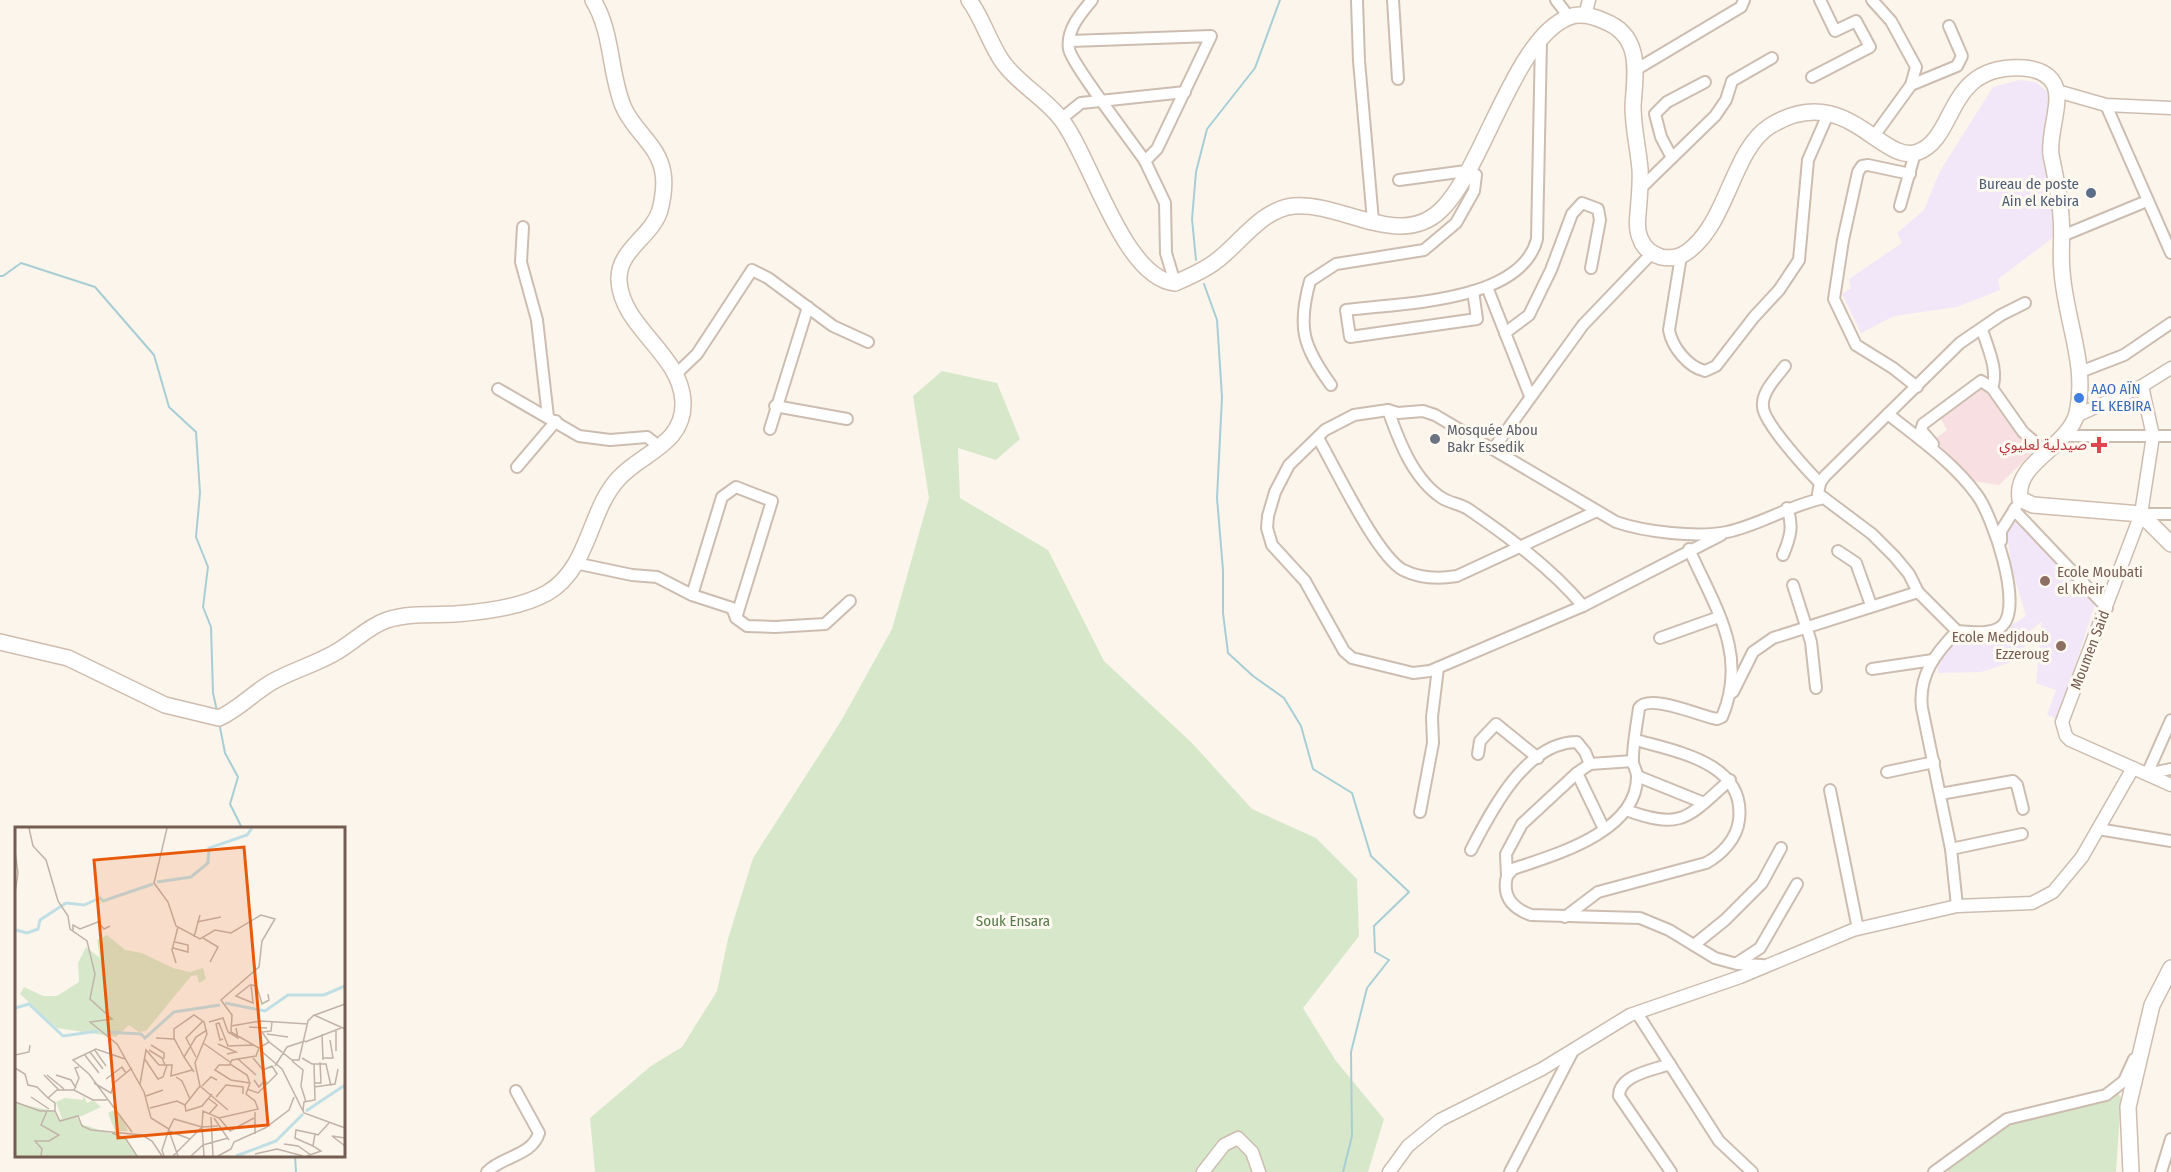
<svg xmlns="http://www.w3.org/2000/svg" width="2171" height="1172" font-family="'Fira Sans Condensed','Noto Sans Arabic',sans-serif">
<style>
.education{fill:#f2e7f8}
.medical{fill:#f8dfe2}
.green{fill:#d7e8ca}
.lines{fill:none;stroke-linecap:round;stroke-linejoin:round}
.stream{stroke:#a8ced5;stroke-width:2}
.minor-casing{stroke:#cdbdb1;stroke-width:14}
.tertiary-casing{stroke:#cdbdb1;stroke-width:15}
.secondary-casing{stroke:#cfbdaf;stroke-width:18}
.minor{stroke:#fff;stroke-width:10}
.tertiary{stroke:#fff;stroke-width:12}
.secondary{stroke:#fff;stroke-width:15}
.service-dot{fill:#5c6f8a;stroke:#fef9f1;stroke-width:2}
.shop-dot{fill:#3f7fe0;stroke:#fef9f1;stroke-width:2}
.worship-dot{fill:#6b7280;stroke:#fef9f1;stroke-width:2}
.health-dot{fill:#e0444e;stroke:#fef9f1;stroke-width:2}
.education-dot{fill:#8d6e63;stroke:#fef9f1;stroke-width:2}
.labels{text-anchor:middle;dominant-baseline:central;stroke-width:6;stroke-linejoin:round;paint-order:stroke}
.service-label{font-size:15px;fill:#4e5e75;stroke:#fef9f1;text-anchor:end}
.shop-label{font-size:15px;fill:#366cbe;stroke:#fef9f1;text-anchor:start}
.worship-label{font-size:15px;fill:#5b616d;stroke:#fef9f1;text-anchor:start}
.health-label{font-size:15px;fill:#be3a42;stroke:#fef9f1;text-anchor:end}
.education-label{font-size:15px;fill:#785e54;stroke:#fef9f1;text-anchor:start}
.street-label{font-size:15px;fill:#745c50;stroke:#fef9f1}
.park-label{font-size:15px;fill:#577849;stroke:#fef9f1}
.inset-river{fill:none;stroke:#c0dfe4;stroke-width:3}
.inset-road{fill:none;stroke:#c1b3a8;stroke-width:1.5}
.view{fill:#e8590c;fill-opacity:0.15;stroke:#e8590c;stroke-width:3}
.inset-edge{fill:none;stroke:#745c50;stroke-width:3}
</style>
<rect width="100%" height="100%" fill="#fbf5eb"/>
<g class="education">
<polygon points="2019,80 2036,82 2049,93 2044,134 2055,213 2054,237 1998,279 2000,290 1957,307 1894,316 1861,333 1842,294 1851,288 1849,279 1902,243 1897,233 1924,210 1940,171 1993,87"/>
<polygon points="2017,521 2095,604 2058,719 2047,715 2056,690 2036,683 2042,621 2029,632 2021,659 1981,672 1938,673 1938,665 1946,649 1963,639 1998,634 2026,616 2011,565 2007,532"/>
</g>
<polygon class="medical" points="1981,385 1992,393 2020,438 2033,452 1999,485 1967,480 1935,439 1947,430 1939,415"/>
<g class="green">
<polygon points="942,371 997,383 1020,439 996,460 958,448 960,498 1048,550 1104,661 1192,743 1252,809 1316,838 1357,879 1359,936 1303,1008 1336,1061 1384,1119 1368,1172 595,1172 590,1118 651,1066 682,1047 717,991 728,939 753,858 841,721 892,629 929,498 913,396"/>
<polygon points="2115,1088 2121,1098 2116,1172 1948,1172 1946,1166 2010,1120"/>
</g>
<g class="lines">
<g class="stream">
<polyline points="1196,260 1192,219 1196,172 1207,129 1255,68 1280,0"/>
<polyline points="0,276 3,276 21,263 95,287 154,355 169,407 196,432 200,493 196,537 208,567 203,607 211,627 213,693 217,711"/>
<polyline points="1204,284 1217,320 1222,397 1217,498 1223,570 1223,613 1228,653 1253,676 1284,698 1301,726 1313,769 1352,793 1371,856 1409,892 1374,926 1375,952 1389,960 1367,988 1351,1052 1352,1136 1343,1172"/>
<polyline points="219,722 225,753 238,777 230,804 242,828"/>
<polyline points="295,1156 296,1172"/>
</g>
<defs>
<g id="minor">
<polyline points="1357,0 1359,61 1373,221"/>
<polyline points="1393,0 1398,79"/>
<polyline points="1556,0 1569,17"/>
<polyline points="1872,0 1891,21 1916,67 1911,85 1874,136"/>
<path d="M1071,41L1211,36L1157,149L1145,161C1133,143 1071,63 1069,49C1066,30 1081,13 1092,0"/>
<polyline points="1637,69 1741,7 1744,0"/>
<polyline points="1812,77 1870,47 1856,21 1835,31 1820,0"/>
<polyline points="1911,85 1957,66 1962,56 1949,26"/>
<polyline points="2106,105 2171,253"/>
<polyline points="1061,119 1081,103 1185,92"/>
<polyline points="1671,156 1661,137 1655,114 1667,102 1705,82"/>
<polyline points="1145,161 1165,203 1166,253 1175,283"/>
<polyline points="1910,174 1868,165 1862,166 1858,172 1843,240 1834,299 1856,345 1893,368 1917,387"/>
<polyline points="1640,189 1715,116 1726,100 1732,81 1772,58"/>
<polyline points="1900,206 1915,153"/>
<polyline points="523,227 521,262 537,320 548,417"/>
<polyline points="2062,236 2147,201"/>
<path d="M1681,256L1669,330C1672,347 1688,367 1705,371L1716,366L1754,317L1779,290L1799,260L1808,160L1829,112"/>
<polyline points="1487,287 1530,396"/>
<path d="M1473,291L1477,319L1350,337L1346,310C1400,303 1521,303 1537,239L1541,40"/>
<path d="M1982,329C1987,347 1999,370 1992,388"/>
<polyline points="1505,333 1529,315 1551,270 1572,214 1582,203 1598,209 1600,220 1591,268"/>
<path d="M1785,366C1777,377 1761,392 1763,407C1764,423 1807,470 1820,483"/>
<polyline points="2080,372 2124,355 2171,323"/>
<polyline points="675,375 697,354 752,270 768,278 833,326 868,342"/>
<path d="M1331,385C1303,346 1297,328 1310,281L1336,264L1424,250L1456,223L1474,191L1476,175L1466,171L1399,180"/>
<polyline points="498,389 579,436 610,440 647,437 661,448"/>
<polyline points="775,406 847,419"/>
<path d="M1388,410C1399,441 1413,479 1442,498C1450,503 1460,504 1468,509C1509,537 1551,568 1583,606L1721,535"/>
<polyline points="770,429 808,307"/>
<polyline points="2067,436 2171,436"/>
<path d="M1318,438C1335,467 1376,555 1403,570C1419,578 1439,579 1457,576L1597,511"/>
<polyline points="1933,444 1921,430 1923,424 1981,381 1992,388 2023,432 2046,452"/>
<polyline points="1494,448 1583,325 1652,253"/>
<polyline points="517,467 556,421"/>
<polyline points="1824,498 1818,494 1820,483 1825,476 1960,343 2001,315 2025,303"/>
<polyline points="2014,510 2107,608"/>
<polyline points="2141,514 2171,514"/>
<polyline points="2001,541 2001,531 2016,507"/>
<path d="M1689,549C1714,606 1749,654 1722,717L1717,719C1700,716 1649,693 1639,708C1637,723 1632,749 1633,763C1634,767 1637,772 1637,776C1638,832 1554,855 1513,869L1507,876C1502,896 1512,908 1531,915L1640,918L1669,930L1715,958L1737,964L1762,965"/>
<polyline points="1838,551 1856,563 1871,605"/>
<path d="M1783,555C1790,538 1794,526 1787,508"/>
<polyline points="575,563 632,575 657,577 692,595 732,608 736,618 747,626 775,627 825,624 850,601"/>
<polyline points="1793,585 1811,642 1816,688"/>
<polyline points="692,595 722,497 736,487 772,501 736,618"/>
<path d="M1583,606L1430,671L1413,673L1352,658L1344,651L1305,581L1272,545L1267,528L1268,516L1275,492L1289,465L1325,430L1354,415L1388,410L1398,413L1423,411L1435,415L1616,522C1645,532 1697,538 1727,532C1760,525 1790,505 1824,498L1872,534L1895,557L1909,574L1918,592L1957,631C1970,632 1992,635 2002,626C2024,606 1992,515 1977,495C1953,462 1919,439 1888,414"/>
<polyline points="1660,638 1719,617"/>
<polyline points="1872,669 1933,660"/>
<polyline points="1733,692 1753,652 1773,638 1918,592"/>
<polyline points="1478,754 1480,741 1496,724 1538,758"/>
<polyline points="1887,772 1934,762"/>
<polyline points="1577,773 1604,829"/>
<polyline points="2147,774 2171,720"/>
<polyline points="2147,774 2171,769"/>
<polyline points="1637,776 1704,803"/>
<polyline points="1830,790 1858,929"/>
<polyline points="1940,794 2013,781 2017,785 2023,809"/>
<path d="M1626,810C1683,831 1688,817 1730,780"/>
<polyline points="1420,812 1433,743 1432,717 1438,668"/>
<polyline points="2098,829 2171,841"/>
<polyline points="1951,849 2022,834"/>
<path d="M1471,850C1491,811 1526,742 1577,742L1585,752L1590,764"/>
<polyline points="1507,876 1506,854 1522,824 1577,773 1590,764 1633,761"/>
<path d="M1957,906L1951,849L1922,708C1918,675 1936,653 1957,631"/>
<path d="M1565,917L1598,892L1706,863C1721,855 1737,839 1739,820C1746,763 1678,752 1636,740"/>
<polyline points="1694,945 1725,920 1762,883 1781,848"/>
<polyline points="1737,963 1760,948 1797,884"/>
<polyline points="1637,1013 1719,1141 1752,1172"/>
<path d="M1670,1064C1653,1070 1619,1075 1619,1096L1671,1172"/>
<path d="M487,1172C502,1156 532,1156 539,1133L516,1091"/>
<polyline points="1510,1172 1574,1049"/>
<polyline points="1934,1172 2007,1119 2106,1095 2124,1081 2134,1059"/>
<polyline points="2161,1172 2171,1139"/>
</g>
<g id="tertiary">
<polyline points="1585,15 1589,0"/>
<polyline points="2057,91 2106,105 2171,108"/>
<polyline points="2076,416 2142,386 2171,368"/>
<polyline points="2133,768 2070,740 2066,736 2062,722 2141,514 2153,436 2142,386"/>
<polyline points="1203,1172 1224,1145 1238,1138 1252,1152 1259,1172"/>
<polyline points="1389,1172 1408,1146 1440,1120 1542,1069 1630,1015 1740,977 1853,930 1957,906 2032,903 2053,892 2082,857 2133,768 2171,785"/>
</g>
<g id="secondary">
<path d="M969,0C983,19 989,42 1002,61C1017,83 1044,97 1061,119C1091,157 1123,278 1175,283C1189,277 1203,271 1215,262C1240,244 1261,209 1294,206C1342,202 1400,250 1441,210C1483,170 1514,38 1569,17C1580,13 1593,16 1604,21C1643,36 1635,73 1633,106C1633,128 1638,147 1640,169C1641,183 1639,199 1638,214C1637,222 1637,232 1641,240C1644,248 1652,254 1661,257C1671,259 1679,258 1687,252C1728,223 1732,150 1770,126C1846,79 1881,166 1918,152C1958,137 1945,63 2024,68C2036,69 2048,73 2054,84C2063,101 2048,133 2051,155C2055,175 2060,196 2061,217C2063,235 2060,253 2062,271C2065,319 2088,365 2077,413C2068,448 2014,462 2020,499L2033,505L2141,514L2171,544"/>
<path d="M0,642L68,658L165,705L219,718C239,709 253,693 272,682C293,670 317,664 338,651C355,641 369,626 387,620C409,613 433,615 455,614C484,612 522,607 547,593C590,568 588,511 619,478C643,452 685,444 683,401C680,353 622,328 619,281C617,250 652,237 660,210C663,198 665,185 663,173C659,145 633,131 623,106C609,71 613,33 593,0"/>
<polyline points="2131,1172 2128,1107 2152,1005 2171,968"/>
</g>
</defs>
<use href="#minor" class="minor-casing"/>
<use href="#tertiary" class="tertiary-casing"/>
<use href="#secondary" class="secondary-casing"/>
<use href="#minor" class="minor"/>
<use href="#tertiary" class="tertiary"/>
<use href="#secondary" class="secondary"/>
</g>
<circle class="service-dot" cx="2091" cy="193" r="6"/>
<circle class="shop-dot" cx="2079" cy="398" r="6"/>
<circle class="worship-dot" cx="1435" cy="439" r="6"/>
<path class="health-dot" d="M2096 436h6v6h6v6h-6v6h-6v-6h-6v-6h6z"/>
<g class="education-dot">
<circle cx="2045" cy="581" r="6"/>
<circle cx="2061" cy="646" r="6"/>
</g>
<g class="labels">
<g class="service-label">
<text x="2079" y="184">Bureau de poste<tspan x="2079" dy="17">Ain el Kebira</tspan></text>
</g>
<g class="shop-label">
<text x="2091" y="389">AAO AÏN<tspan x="2091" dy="17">EL KEBIRA</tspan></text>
</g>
<g class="worship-label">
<text x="1447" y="430">Mosquée Abou<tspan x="1447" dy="17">Bakr Essedik</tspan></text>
</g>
<g class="health-label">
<text x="2087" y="445">صيدلية لعليوي</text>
</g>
<g class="education-label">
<text x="2057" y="572">Ecole Moubati<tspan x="2057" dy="17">el Kheir</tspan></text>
<text x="2049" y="637" text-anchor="end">Ecole Medjdoub<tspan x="2049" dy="17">Ezzeroug</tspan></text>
</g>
<g class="street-label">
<text transform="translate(2090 650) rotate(-69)">Moumen Said</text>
</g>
<g class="park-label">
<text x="1013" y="921">Souk Ensara</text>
</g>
</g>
<g transform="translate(15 827)">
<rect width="330" height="330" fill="#fbf5eb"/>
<path d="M92,108L110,123L127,126L158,141L175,145L188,141L191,152L184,156L182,148L176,149L131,204L124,205L114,198L101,210L42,201L5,167L9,160L28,169H42L64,155L63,136L71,120L85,131L82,113ZM68,268L72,276L78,273L86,280L67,289L47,292L41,275L50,271L68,273ZM0,276L39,284L44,293L61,289L66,297L110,311L121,329H0ZM101,282L113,303L112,304H100L93,286Z" fill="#d7e8ca"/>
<path class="inset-river" d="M142,55L176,50L193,36L194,21L232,8L237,1M1,103L12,106L23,102L25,93L51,76L69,78L85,71L88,74L138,57M210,176L250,184L273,168H309L330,159M0,181L14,177L48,209L83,204M91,205L126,207L130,211L159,185L205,178M291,284L330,258M221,329L261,314L288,287"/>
<path class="inset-road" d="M14,1L18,19L31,33L43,74L53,89L55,102L72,114L80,147L75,172L97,192L75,195L102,217L129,265L136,291L154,302L147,323L149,329M152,1L139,56L153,75L161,99L185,112L200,103L216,106L246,88L260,92L247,114L244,140L206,173L217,188L216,205L244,221L241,229L217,233L215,237L232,248L235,256L231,267L240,274L243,282L204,291L188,284L187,300L158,329M0,24L3,46L0,66M182,95L206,90M58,105V98L65,102L83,95L89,102L95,99M179,110L185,88M188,111L203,120L195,135M158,121L173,125V118L160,115M161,136L157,123L163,100M236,158L238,176L221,169L235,158H238L242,160L247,177L254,173L253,167M300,188L330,177M194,195L208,191L213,205L223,211L221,201M216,199L246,194L293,197M234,200L252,201M321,203V224M252,207L273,210M307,207L308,233M141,211L159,212M208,212L205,213L201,197L204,196L213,219L239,218M254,215L247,205L256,204L257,195M290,215L326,201M188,216L215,235M203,217L221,225L212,227M136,218L149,226V232M244,221L254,215L277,233H284L293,194L299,188L330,202M79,222L91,239M134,223L147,231L150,238M245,223L267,242L289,286L330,301M75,225L88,242M69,227L84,246M0,228L14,225L15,218M169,230L159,211V202L179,188L189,195L192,207L180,236L185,259L170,278L171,284L187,279L197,267M181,230L171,211L188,194M129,231L143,252L148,250L152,238M287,231L297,237H311L316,259M308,231H318L315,213M110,232L81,222L58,233L74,247L117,305M223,232L241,248M277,234L288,243L286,259L291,275M215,238H204L200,243L216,253L235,256M260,239L272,220L290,214M0,241L10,247L13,258L22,260L33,271M179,245L169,230L181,210L192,203M29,248L44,263M32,248L49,262M41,248L56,253L61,261M161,250L167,254L175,272M91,252L107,240L111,246M239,253L244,260L250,253L252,257M79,256L96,266L99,256L117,241M299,256H306L305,235M125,257L131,223L144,238H157L156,249L177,243M185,259L213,283M187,259L196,250L202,253M299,260L320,257L323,242M232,262L243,266L262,247L257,239L248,243L238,231M59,263L64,251L60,241L64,240M131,269L148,263M16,270L34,282M201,270L211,258L228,260V267M0,275L25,284H40L45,294L63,289L67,299L76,303L127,308L137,314L147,329M135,281L162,274L170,278M40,284V276L33,271L42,263H59L78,273H92M288,284L289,275L300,273L299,237M194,287L202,278L194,272M196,290L198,329M199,291L214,313M204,291L215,304L239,291M187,300L189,329M154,302L159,292L187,300L203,299M154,304L163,329M154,304L175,312M97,306L111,312L122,329M240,307V285M330,311L317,309L330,319M269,317L283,319L296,328M298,319L280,311L281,303L300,307M240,327L262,322L288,329M26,329L27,322L20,314H34L44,308L26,298L32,284M176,329L188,318L213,311M203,329L216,322L219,315L250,301L274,283L279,270M292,329L306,324L298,319L300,307L303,308L314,296"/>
<path class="view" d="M229,20L253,298L103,311L79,33Z"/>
<rect width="330" height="330" class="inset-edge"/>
</g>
</svg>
